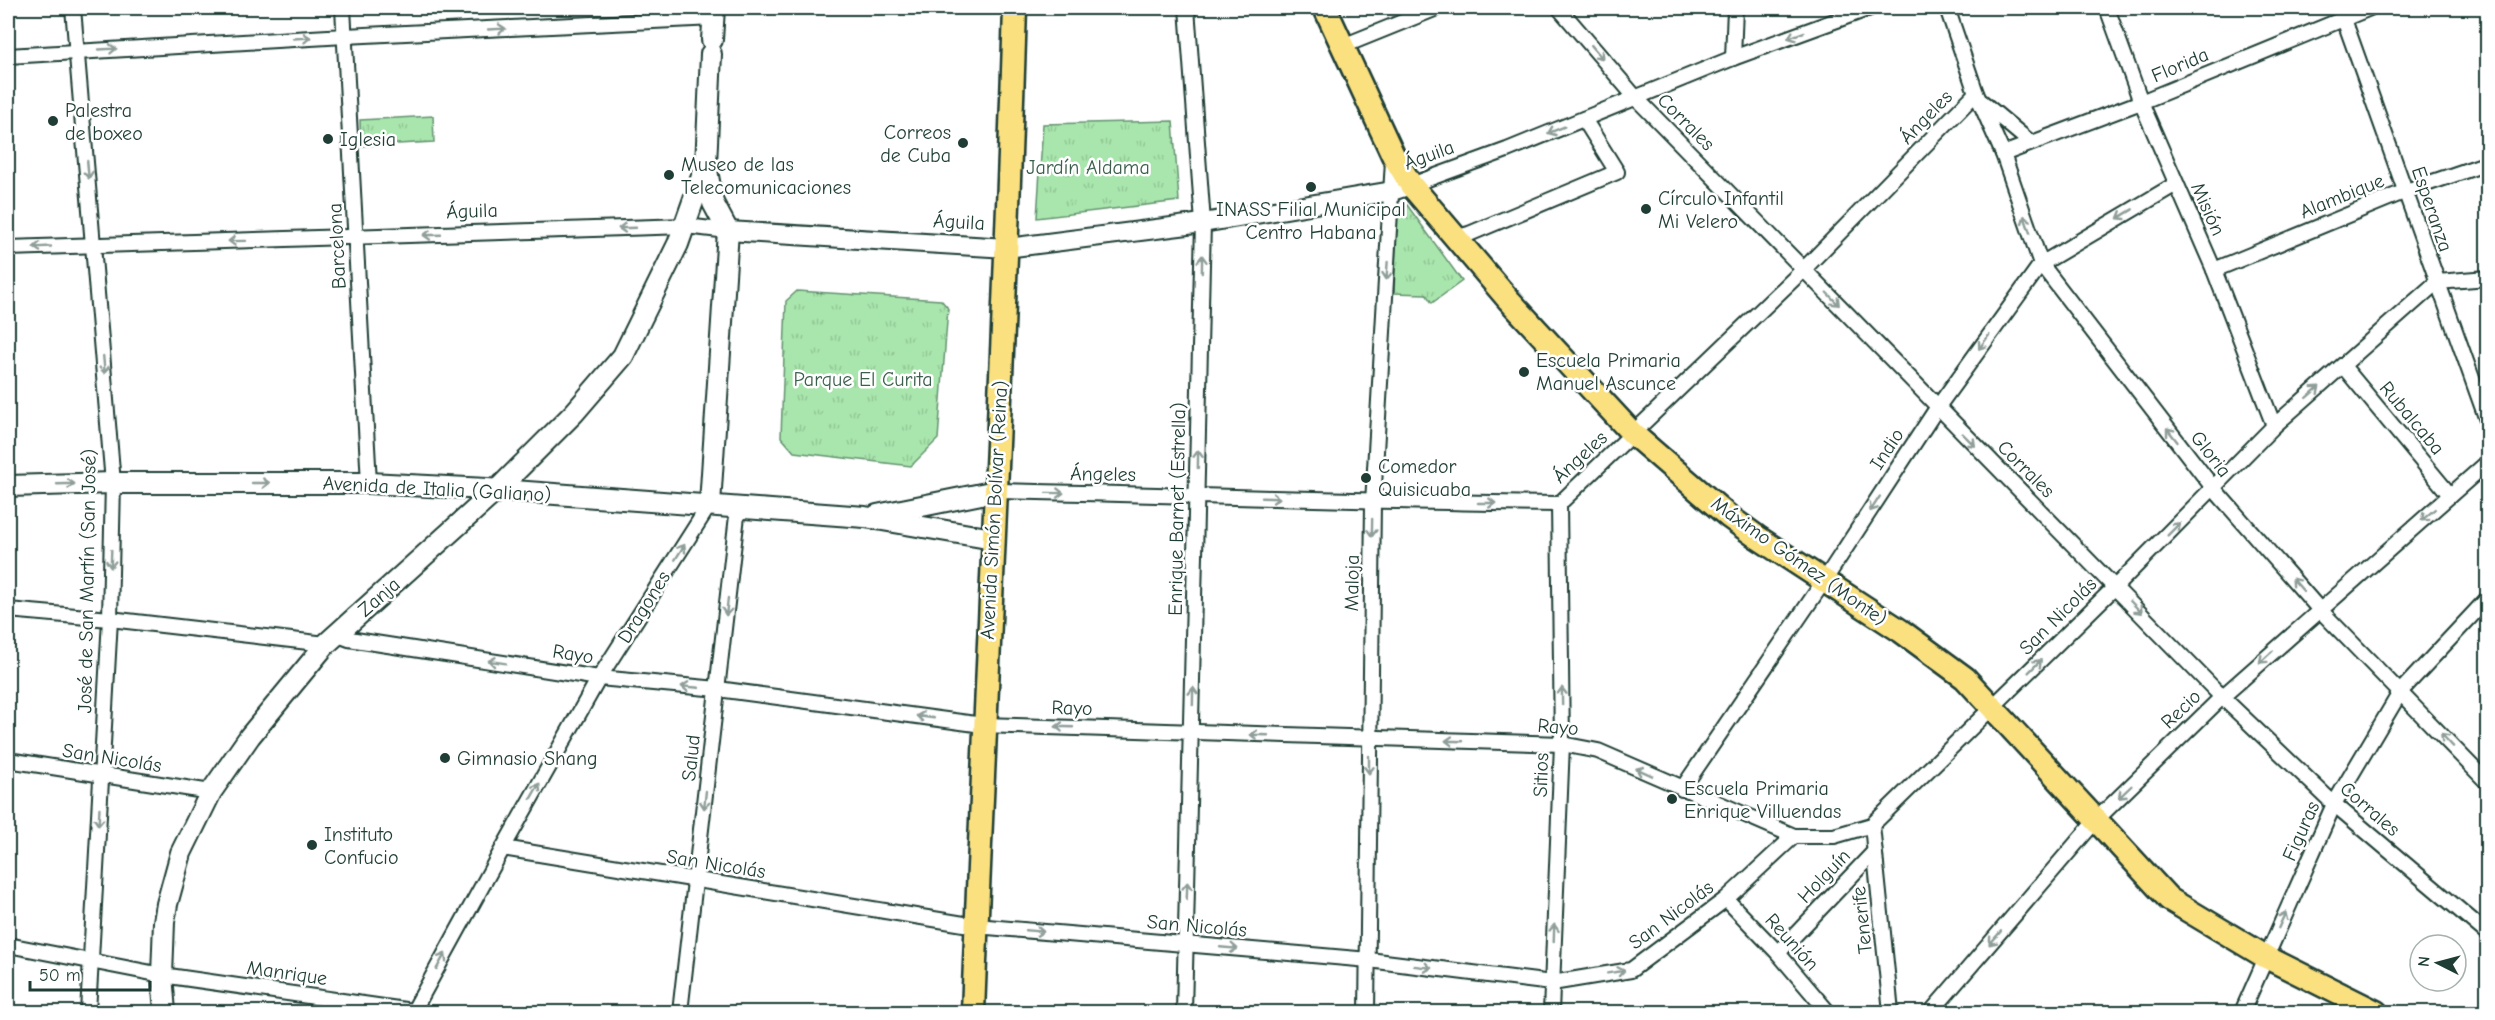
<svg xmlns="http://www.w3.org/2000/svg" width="2495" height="1020" font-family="'Comic Neue',sans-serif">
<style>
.grass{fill:url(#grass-tufts);stroke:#649270;stroke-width:1.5}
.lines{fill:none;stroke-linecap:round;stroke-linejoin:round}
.minor-casing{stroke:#1f3d34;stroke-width:18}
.tertiary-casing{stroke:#1f3d34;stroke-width:22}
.secondary-casing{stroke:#1f3d34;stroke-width:24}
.primary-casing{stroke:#1f3d34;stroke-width:27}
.minor{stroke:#fff;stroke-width:14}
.tertiary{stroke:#fff;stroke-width:18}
.secondary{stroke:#fff;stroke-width:20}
.primary{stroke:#fbe080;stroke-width:22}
.oneway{stroke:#8f9e9a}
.poi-dot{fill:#1f3d34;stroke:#fff;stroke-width:2}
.labels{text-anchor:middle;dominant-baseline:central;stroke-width:5;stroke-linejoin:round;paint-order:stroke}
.street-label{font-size:20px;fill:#1f3d34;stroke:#fff}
.poi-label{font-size:20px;fill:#1f3d34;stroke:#fff;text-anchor:start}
.park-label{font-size:20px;fill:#3b5f4c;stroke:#fff}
</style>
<defs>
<pattern id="grass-tufts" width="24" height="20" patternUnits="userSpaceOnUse" patternTransform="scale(1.5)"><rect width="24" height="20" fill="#a9e6ad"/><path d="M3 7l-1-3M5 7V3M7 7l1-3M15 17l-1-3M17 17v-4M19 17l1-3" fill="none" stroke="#91c695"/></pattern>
</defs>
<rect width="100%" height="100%" fill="#fff"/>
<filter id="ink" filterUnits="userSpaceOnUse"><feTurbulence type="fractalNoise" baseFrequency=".0167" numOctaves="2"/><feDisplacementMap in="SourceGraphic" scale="12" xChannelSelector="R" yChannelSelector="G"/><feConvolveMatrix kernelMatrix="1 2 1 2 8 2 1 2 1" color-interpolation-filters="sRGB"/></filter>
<g filter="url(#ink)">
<g class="grass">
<polygon points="433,116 434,142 361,146 360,120"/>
<polygon points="1173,121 1179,201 1037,218 1043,124"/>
<polygon points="1407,205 1462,281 1432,303 1426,294 1394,293 1397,213"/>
<polygon points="797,291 941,300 948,308 938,439 911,466 794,452 781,437 786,301"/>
</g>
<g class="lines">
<defs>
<g id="minor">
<polyline points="73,8 113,483 110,619 88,1012"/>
<polyline points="343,8 369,483"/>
<polyline points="1559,8 1636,98 2222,697 2334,804 2488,934"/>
<polyline points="1947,8 1976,93 2003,154 2041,264 2214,489 2319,609 2488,783"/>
<polyline points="2107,8 2141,102 2214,270 2274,426"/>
<polyline points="2340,8 2488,423"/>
<polyline points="1343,46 1437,8"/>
<polyline points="8,56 345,36 714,18"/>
<polyline points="1733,58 1735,8"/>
<polyline points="1982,102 2031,143"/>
<polyline points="2003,154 2141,102 2370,8"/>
<polyline points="1411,185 1507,150 1733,58 1870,8"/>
<polyline points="1454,238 1469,234 1617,172 1584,119"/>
<polyline points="8,248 686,226 728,231"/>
<polyline points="2214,270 2406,191 2488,163"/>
<polyline points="2343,366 2450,495"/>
<path d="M996,491C1184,495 1371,502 1559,504L1804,269L1976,93"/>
<polyline points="8,610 110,619 326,644"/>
<polyline points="336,634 349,639 599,678 718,689 983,725 1562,744 1598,751 1794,836"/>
<polyline points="8,760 211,792"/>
<polyline points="1682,789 1824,581 1937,408 2041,264 2176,184"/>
<polyline points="1872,825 1891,1012"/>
<polyline points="503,848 976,926 1369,960 1552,983 1631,970 1726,899 1794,836 1834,836 1872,825 2116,586 2274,426 2437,282 2488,278"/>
<polyline points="1726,899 1778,953 1828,1012"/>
<polyline points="8,945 162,975 419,1012"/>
<polyline points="1778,953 1874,852"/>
<polyline points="413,1012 503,848 599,678 710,504"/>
<polyline points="680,1012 738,507"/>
<polyline points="1184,1012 1203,223 1187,8"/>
<polyline points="1367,1012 1373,503 1393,160"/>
<polyline points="1551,1012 1562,744 1559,504"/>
<polyline points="1931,1012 2097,819 2222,697 2488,462"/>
<polyline points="2242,1012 2334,804 2401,691 2488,598"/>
</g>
<polyline id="tertiary" points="728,231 1007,248 1203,223 1392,191 1411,185"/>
<g id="secondary">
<polyline points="712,40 714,8"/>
<polyline points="8,486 113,483 369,483 487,489 865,517 993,539"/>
<polyline points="710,504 728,231 713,203 706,165 711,54"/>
<polyline points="877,515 996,491"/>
<polyline points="165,1012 162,975 164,922 167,904 181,853 211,792 250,736 326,644 497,490 574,413 623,356 678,244 706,165"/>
</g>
<g id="primary">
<polyline points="1325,8 1393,155 1411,185 1508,299 1633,434 1728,516 1757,537 1901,631 1965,678 2169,899 2266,957 2376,1012"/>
<path d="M973,1012C986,677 1005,343 1015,8"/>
</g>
</defs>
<use href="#minor" class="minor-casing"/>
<use href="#tertiary" class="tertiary-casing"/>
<use href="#secondary" class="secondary-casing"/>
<use href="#primary" class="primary-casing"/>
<use href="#minor" class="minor"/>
<use href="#tertiary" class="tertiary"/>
<use href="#secondary" class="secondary"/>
<use href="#primary" class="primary"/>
</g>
<defs><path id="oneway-shaft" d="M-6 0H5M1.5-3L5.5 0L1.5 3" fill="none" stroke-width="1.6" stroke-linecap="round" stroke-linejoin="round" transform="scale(1.5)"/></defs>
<g class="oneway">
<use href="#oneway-shaft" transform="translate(497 29) rotate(-3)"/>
<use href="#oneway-shaft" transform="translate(1796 35) rotate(160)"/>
<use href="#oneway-shaft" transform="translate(302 38) rotate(-3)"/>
<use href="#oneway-shaft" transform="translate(108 49) rotate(-3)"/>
<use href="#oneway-shaft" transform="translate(1597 52) rotate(50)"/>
<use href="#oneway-shaft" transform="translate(1556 130) rotate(158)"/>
<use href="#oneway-shaft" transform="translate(88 170) rotate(85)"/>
<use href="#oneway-shaft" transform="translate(2125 214) rotate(149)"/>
<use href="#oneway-shaft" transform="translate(2027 224) rotate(-109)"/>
<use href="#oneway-shaft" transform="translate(627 228) rotate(178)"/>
<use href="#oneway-shaft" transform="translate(432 235) rotate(178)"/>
<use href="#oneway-shaft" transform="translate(237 241) rotate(179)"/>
<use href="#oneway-shaft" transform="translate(42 247) rotate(177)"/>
<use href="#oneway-shaft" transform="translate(1202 264) rotate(-89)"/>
<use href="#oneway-shaft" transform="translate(1387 271) rotate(94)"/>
<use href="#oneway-shaft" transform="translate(1833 299) rotate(46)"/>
<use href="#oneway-shaft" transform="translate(1984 342) rotate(126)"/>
<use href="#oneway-shaft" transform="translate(104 365) rotate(85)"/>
<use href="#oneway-shaft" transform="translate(2313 392) rotate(-41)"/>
<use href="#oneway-shaft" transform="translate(2172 435) rotate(-128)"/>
<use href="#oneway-shaft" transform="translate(1969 440) rotate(45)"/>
<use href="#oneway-shaft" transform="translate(1198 459) rotate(-89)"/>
<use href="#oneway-shaft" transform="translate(261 483)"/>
<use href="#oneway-shaft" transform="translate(66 484) rotate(-2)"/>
<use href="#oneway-shaft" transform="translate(1055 493) rotate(1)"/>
<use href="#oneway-shaft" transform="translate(1271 498) rotate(2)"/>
<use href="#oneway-shaft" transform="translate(1487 503)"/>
<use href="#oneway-shaft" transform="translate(1875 504) rotate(123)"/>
<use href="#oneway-shaft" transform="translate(2428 515) rotate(139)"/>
<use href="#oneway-shaft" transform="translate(1372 528) rotate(91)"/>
<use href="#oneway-shaft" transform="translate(2174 529) rotate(-45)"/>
<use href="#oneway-shaft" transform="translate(680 552) rotate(-58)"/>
<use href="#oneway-shaft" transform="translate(111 559) rotate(92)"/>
<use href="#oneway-shaft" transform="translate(2298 585) rotate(-131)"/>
<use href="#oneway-shaft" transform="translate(727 607) rotate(96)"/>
<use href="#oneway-shaft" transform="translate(2136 607) rotate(46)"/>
<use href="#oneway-shaft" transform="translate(2266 657) rotate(138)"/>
<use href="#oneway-shaft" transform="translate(497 662) rotate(-171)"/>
<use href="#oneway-shaft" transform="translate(2035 666) rotate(-45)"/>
<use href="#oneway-shaft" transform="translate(690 687) rotate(-175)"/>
<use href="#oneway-shaft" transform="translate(1193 696) rotate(-89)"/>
<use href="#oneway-shaft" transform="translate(1562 696) rotate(-91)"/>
<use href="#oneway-shaft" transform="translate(925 717) rotate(-172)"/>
<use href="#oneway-shaft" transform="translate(1064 727) rotate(-178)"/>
<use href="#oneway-shaft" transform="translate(1259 735) rotate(-178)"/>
<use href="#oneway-shaft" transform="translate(2447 740) rotate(-133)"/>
<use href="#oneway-shaft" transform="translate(1454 741) rotate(-178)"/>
<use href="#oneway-shaft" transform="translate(1369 765) rotate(90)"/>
<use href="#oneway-shaft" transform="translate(1644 772) rotate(-156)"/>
<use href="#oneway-shaft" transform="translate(535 791) rotate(-60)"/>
<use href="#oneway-shaft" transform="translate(2125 792) rotate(136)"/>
<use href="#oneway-shaft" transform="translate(705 800) rotate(96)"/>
<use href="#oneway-shaft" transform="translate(99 817) rotate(93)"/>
<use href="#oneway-shaft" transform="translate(1187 891) rotate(-88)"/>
<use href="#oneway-shaft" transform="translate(2282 920) rotate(-66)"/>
<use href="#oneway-shaft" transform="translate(1035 931) rotate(5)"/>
<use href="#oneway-shaft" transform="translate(1554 933) rotate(-88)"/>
<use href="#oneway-shaft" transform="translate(1995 938) rotate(131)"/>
<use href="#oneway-shaft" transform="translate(1229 948) rotate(5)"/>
<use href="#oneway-shaft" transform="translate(441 961) rotate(-61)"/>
<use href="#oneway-shaft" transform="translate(1423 967) rotate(7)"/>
<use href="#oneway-shaft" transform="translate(1616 972) rotate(-9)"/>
</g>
</g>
<g class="poi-dot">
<circle cx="53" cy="121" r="6"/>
<circle cx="328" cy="139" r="6"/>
<circle cx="963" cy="143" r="6"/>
<circle cx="669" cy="175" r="6"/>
<circle cx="1311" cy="187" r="6"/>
<circle cx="1646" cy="209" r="6"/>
<circle cx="1524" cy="372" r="6"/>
<circle cx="1366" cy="478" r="6"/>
<circle cx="445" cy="758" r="6"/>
<circle cx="1672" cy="799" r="6"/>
<circle cx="312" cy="845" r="6"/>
</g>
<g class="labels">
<g class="street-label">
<text transform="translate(2180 65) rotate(-23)">Florida</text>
<text transform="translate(1926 117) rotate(-46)">Ángeles</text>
<text transform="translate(1686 122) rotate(45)">Corrales</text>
<text transform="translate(1429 155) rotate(-20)">Águila</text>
<text transform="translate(2342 196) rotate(-22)">Alambique</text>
<text transform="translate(2208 209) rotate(66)">Misión</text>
<text transform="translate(2432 209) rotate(71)">Esperanza</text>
<text transform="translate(472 211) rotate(-2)">Águila</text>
<text transform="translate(959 222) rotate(3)">Águila</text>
<text transform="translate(337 246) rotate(-93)">Barcelona</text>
<text transform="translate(2412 418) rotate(50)">Rubalcaba</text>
<text transform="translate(1887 449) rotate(-57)">Indio</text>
<text transform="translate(2211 454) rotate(52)">Gloria</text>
<text transform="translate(1580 457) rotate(-43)">Ángeles</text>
<text transform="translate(2026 469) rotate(45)">Corrales</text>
<text transform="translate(1103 474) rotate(1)">Ángeles</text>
<text transform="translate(437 489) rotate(3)">Avenida de Italia (Galiano)</text>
<text transform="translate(1177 509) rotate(-89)">Enrique Barnet (Estrella)</text>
<text transform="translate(994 510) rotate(-87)">Avenida Simón Bolívar (Reina)</text>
<text transform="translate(1799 561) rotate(35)">Máximo Gómez (Monte)</text>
<text transform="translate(87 581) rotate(-89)">José de San Martín (San José)</text>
<text transform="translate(1352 583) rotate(-89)">Maloja</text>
<text transform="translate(379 597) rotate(-41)">Zanja</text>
<text transform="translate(644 607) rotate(-58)">Dragones</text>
<text transform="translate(2058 616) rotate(-45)">San Nicolás</text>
<text transform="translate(573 654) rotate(9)">Rayo</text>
<text transform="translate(1072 708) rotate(2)">Rayo</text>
<text transform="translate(2181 709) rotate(-44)">Recio</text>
<text transform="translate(1558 727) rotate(5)">Rayo</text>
<text transform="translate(112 758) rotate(9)">San Nicolás</text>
<text transform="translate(691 758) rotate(-84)">Salud</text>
<text transform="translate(1541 775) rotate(-88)">Sitios</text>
<text transform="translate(2370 809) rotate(41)">Corrales</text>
<text transform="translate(2301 831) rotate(-66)">Figuras</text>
<text transform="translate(716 864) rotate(9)">San Nicolás</text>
<text transform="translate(1824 876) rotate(-46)">Holguín</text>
<text transform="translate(1671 915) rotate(-37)">San Nicolás</text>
<text transform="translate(1862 920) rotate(-96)">Tenerife</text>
<text transform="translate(1197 926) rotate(5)">San Nicolás</text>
<text transform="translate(1792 942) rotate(48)">Reunión</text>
<text transform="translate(287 973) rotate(8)">Manrique</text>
</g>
<g class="poi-label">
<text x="65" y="110">Palestra<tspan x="65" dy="23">de boxeo</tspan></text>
<text x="951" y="132" text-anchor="end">Correos<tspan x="951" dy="23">de Cuba</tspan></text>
<text x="340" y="139">Iglesia</text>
<text x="681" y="164">Museo de las<tspan x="681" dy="23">Telecomunicaciones</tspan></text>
<text x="1658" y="198">Círculo Infantil<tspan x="1658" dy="23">Mi Velero</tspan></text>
<text x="1311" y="209" text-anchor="middle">INASS Filial Municipal<tspan x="1311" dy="23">Centro Habana</tspan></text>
<text x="1536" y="360">Escuela Primaria<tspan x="1536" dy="23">Manuel Ascunce</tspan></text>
<text x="1378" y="466">Comedor<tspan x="1378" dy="23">Quisicuaba</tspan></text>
<text x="457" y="758">Gimnasio Shang</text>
<text x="1684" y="788">Escuela Primaria<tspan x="1684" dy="23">Enrique Villuendas</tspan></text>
<text x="324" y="834">Instituto<tspan x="324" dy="23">Confucio</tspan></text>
</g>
<g class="park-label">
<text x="1088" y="167">Jardín Aldama</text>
<text x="863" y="379">Parque El Curita</text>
</g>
</g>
<rect width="2495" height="1020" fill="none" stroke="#fff" stroke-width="30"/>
<rect x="15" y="15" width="2465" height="990" fill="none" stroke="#1f3d34" stroke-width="2" filter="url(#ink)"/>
<g transform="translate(2438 963) rotate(276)"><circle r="28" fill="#ffffff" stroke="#a5b1ae" stroke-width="1.5"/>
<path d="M0-4.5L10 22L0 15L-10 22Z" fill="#1f3d34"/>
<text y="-9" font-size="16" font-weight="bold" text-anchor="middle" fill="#1f3d34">N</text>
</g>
<path d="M30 981v9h120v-9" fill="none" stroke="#1f3d34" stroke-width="3"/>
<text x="39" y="981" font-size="18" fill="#1f3d34" stroke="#ffffff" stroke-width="4.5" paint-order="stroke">50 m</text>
</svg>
